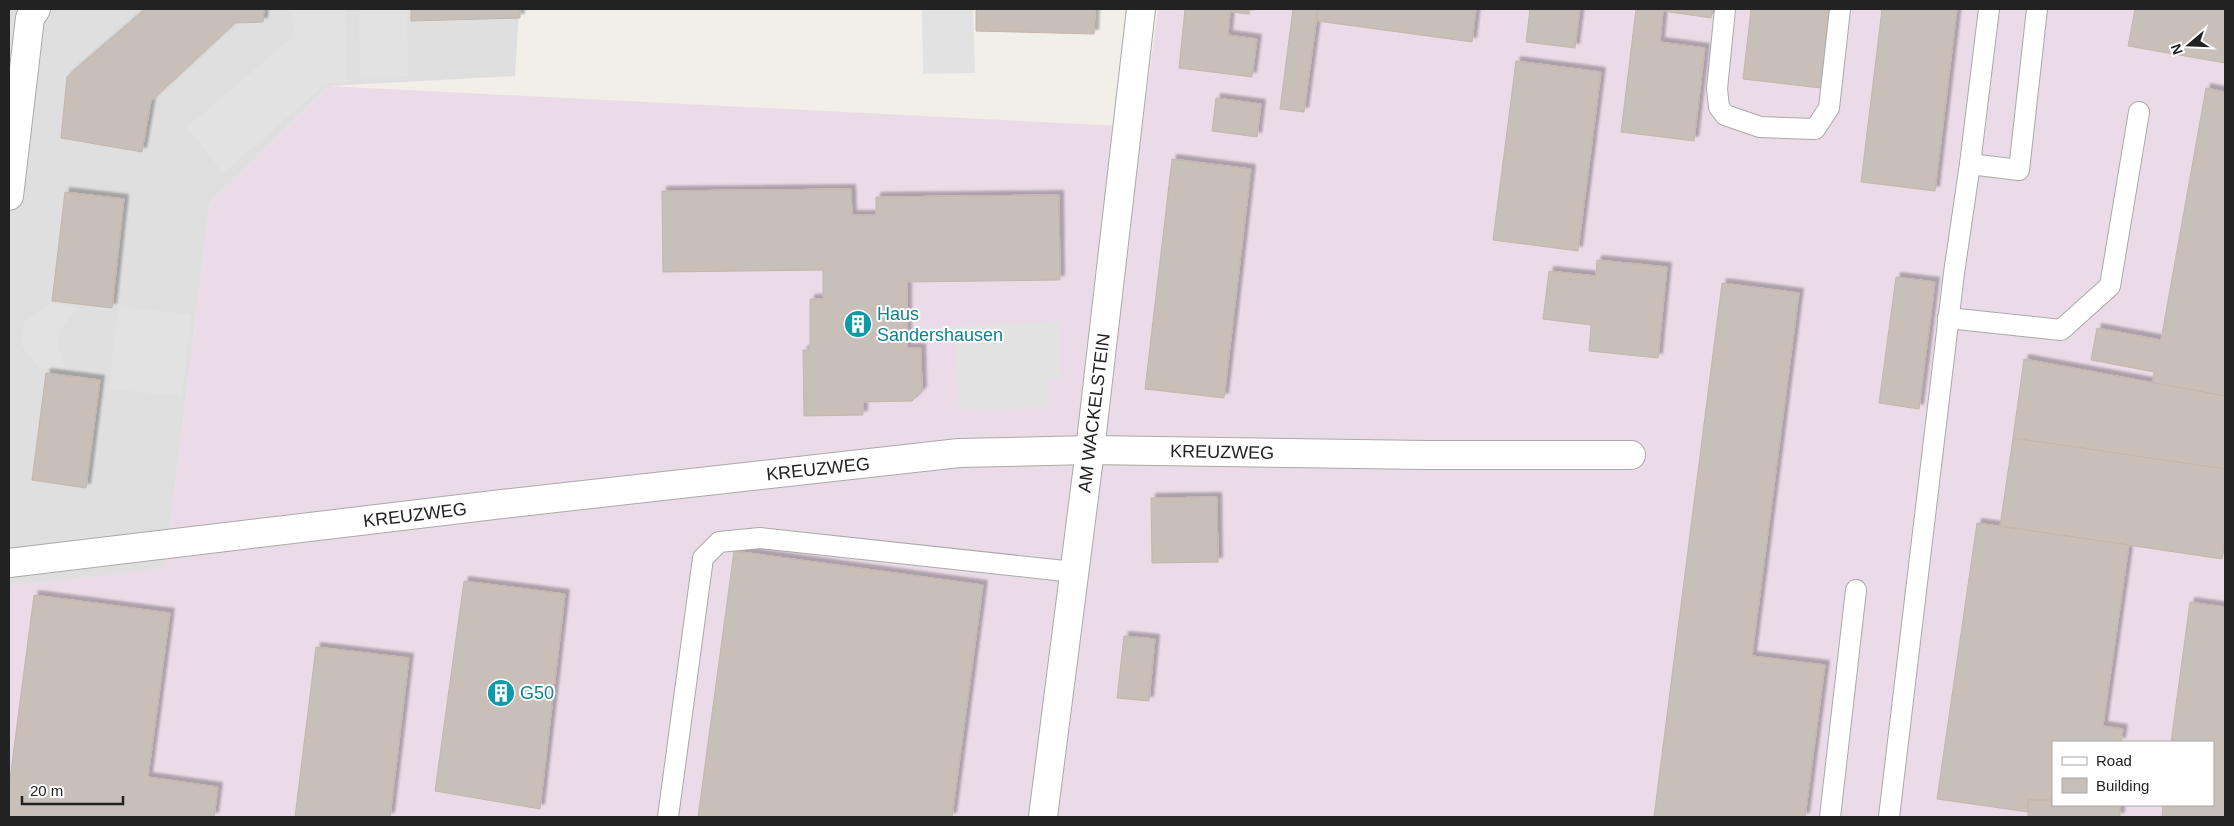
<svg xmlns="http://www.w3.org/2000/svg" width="2234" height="826" font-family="Helvetica,sans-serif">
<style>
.residential{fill:#e0dfdf}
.industrial{fill:#ebdbe8;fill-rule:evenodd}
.parking{fill:#e2e2e2}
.building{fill:#c7bfb8;stroke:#c4b6ab;filter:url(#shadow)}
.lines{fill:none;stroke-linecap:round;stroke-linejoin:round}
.service-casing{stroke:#a9a9a9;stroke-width:22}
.minor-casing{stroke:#a9a9a9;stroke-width:30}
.service{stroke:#fff;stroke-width:20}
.minor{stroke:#fff;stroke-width:28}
.labels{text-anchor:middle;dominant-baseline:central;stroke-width:4;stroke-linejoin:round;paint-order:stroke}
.culture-label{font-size:18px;fill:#0d838f;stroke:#fff;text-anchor:start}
.street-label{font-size:18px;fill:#222;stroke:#fff}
</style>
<defs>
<filter id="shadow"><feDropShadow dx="4.5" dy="-4.5" stdDeviation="1" flood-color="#0004"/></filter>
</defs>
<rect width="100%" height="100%" fill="#f2efe9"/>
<polygon class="residential" points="9,9 519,9 515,76 328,86 210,203 165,569 9,586"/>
<path class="industrial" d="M1158,9H2225V817H9V586L165,568L210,203L328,86L1142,127ZM2053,742H2213V805H2053Z"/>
<g class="parking">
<polygon points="292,9 345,9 347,82 326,84 223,173 187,127 293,37"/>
<polygon points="359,9 407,9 408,76 360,77"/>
<polygon points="922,9 973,9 975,73 923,74"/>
<polygon points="52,303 78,308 60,330 58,348 67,370 38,367 22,346 24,322"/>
<polygon points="118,307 191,314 182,396 109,389"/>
<polygon points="1059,322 1061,378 1048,378 1048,408 959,410 956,326"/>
</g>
<g class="building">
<polygon points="146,9 264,9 263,22 235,23 151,101 142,152 61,138 67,77"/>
<polygon points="411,9 520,9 520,18 411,21"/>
<polygon points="976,9 1095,9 1094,34 976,31"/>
<polygon points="1185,9 1250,9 1249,14 1230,12 1228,35 1257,39 1252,77 1179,68"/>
<polygon points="1293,9 1318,9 1304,112 1280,109"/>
<polygon points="1318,9 1476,9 1472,42 1317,21"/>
<polygon points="1530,9 1580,9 1575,48 1526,42"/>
<polygon points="1636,9 1712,9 1711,18 1663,11 1660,42 1705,48 1694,141 1621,132"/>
<polygon points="1751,9 1830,9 1821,88 1743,79"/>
<polygon points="1882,9 1957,9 1935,191 1861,182"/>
<polygon points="2135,9 2225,9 2225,63 2128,46"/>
<polygon points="1516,61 1601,72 1578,251 1493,240"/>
<polygon points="2206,88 2225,92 2225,396 2153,383 2154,372 2091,360 2097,328 2161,340"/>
<polygon points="1216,98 1261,104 1257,137 1212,131"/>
<polygon points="1172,159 1251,169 1224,398 1145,389"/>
<polygon points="851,189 852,215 876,215 876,197 1059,195 1060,280 907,282 907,348 921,348 922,391 912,401 863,402 863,415 804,416 803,350 810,350 810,299 823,299 823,270 663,272 662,191"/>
<polygon points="65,192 124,199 112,308 52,301"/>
<polygon points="1597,260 1667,267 1658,358 1589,351 1591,325 1543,319 1549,271 1596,276"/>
<polygon points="1896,277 1935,282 1919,409 1879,403"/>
<polygon points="1722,283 1799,293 1752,656 1825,665 1805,817 1654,817"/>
<polygon points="2024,359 2225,396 2225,469 2013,438"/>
<polygon points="46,373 100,380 86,488 32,480"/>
<polygon points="2013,438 2225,469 2225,539 2222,559 2000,526"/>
<polygon points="1217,497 1218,562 1152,563 1151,498"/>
<polygon points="1977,523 2129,545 2103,726 2123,729 2121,742 2053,742 2053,800 2028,800 2028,812 1937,799"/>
<polygon points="734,551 983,585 952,817 698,817"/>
<polygon points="464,581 565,594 540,809 435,791"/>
<polygon points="34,595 170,613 148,777 218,787 214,817 9,817 9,786"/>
<polygon points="2190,602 2225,607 2225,817 2162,817 2163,805 2213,805 2213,742 2171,742"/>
<polygon points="1124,636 1155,639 1149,701 1117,698"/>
<polygon points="316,647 409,658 390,817 295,817"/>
<polygon points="2028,800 2053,800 2053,805 2120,805 2120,817 2028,817"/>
</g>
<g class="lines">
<defs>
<g id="service">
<polyline points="1725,9 1717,89 1719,107 1725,115 1760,127 1815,129 1829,108 1840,9"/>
<polyline points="1970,164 1989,9"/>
<polyline points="1948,318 2061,330 2110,286 2139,112"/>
<polyline points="668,817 703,558 719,542 760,538 1074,572"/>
<polyline points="1830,817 1856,590"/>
<polyline points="1889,817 1954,273 1970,164 2019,170 2037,9"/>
</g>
<g id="minor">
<polyline points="9,196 30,18 36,9"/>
<polyline points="9,563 502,504 959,453 1090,450 1426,455 1631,455"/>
<polyline points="1043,817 1090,450 1141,9"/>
</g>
</defs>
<use href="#service" class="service-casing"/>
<use href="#minor" class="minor-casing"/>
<use href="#service" class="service"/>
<use href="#minor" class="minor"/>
</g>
<defs>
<symbol id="building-disc" viewBox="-11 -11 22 22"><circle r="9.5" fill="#0f9aa8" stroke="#fff"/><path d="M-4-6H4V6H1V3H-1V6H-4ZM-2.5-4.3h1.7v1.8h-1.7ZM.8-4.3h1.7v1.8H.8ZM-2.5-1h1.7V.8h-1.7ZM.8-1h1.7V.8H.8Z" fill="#fff"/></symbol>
</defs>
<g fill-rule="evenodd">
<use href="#building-disc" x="842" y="308" width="32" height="32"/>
<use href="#building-disc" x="485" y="677" width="32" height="32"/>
</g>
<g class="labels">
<g class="culture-label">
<text x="877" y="314">Haus<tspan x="877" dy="21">Sandershausen</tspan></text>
<text x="520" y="693">G50</text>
</g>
<g class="street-label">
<text transform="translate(1094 413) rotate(-83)">AM WACKELSTEIN</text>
<text transform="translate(1222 452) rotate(1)">KREUZWEG</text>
<text transform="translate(818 469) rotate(-6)">KREUZWEG</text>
<text transform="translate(415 515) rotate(-7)">KREUZWEG</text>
</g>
</g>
<rect width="2234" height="826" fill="none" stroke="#222222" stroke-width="20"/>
<rect x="2052" y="741" width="162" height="65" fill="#ffffff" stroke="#a7a7a7"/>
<rect x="2062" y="757" width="25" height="8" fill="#ffffff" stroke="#a7a7a7"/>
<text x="2096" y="766" font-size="15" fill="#222222">Road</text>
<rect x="2062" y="778" width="25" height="15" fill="#c7bfb8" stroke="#a7a7a7"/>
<text x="2096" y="791" font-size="15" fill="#222222">Building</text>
<g transform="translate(2189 45) rotate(251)" stroke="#ffffff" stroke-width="4" paint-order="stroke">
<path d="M0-4L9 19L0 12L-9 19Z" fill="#222222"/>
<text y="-8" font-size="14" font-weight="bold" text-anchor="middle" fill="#222222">N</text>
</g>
<path d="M22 796v8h101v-8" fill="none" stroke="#222222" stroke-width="2.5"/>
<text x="30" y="796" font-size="15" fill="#222222" stroke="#ffffff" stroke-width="4" paint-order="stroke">20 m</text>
</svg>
